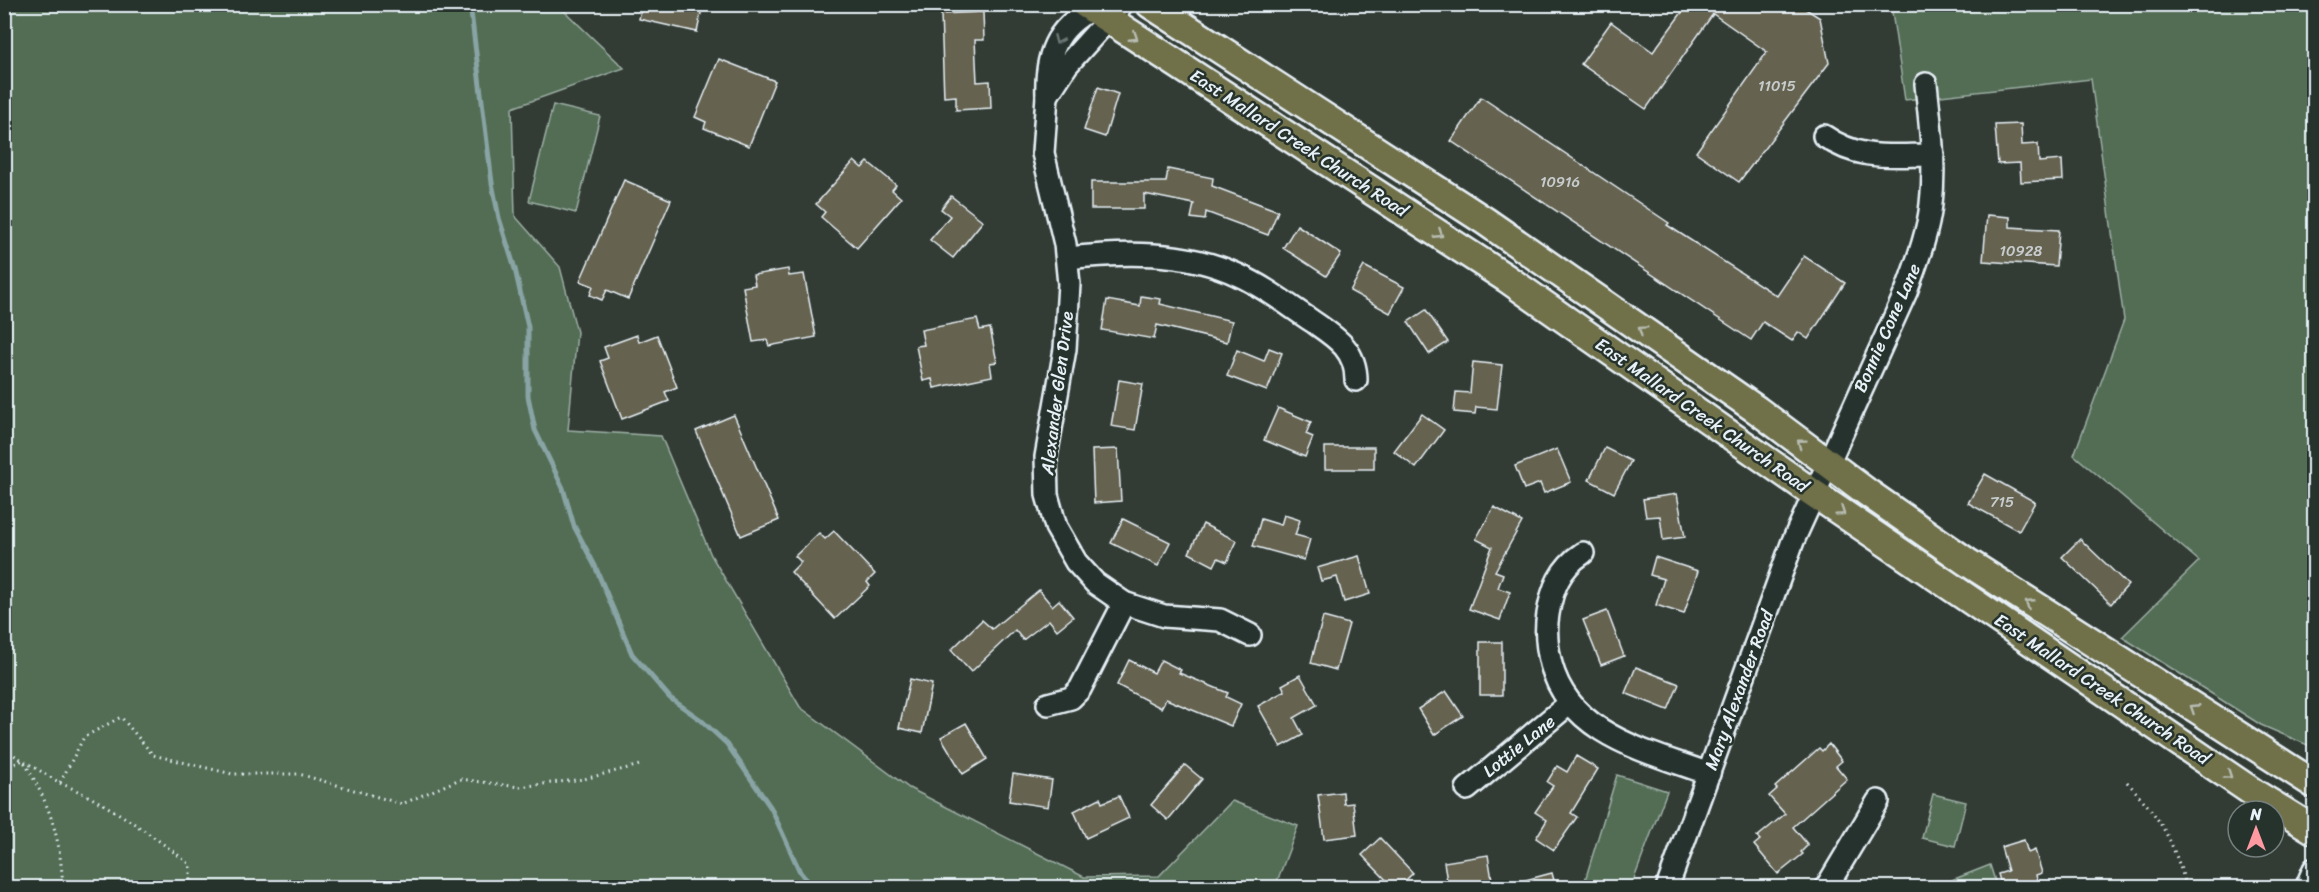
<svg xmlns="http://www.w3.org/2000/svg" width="2319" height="892" font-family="Sriracha,sans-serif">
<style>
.green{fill:#526d54;stroke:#9dafa6;stroke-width:1.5}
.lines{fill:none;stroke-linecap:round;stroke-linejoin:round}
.stream{stroke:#89a4a5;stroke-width:5}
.building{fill:#65624f;stroke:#e8f1f8;stroke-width:1.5}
.minor-casing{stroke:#e8f1f8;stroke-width:26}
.major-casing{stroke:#e8f1f8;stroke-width:32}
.path{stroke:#e8f1f8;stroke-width:3;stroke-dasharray:1.5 4.5;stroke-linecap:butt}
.minor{stroke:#26332d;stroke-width:21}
.major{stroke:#6f704a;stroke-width:27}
.oneway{stroke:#b8bdb2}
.oneway2{stroke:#6a7674}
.labels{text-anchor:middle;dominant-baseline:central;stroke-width:5;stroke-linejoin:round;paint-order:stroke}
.number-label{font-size:15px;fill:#c7cdce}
.street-label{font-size:18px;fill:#e8f1f8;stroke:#26332d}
</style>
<rect width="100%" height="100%" fill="#333c34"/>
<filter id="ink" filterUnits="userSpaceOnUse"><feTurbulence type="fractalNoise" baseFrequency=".0167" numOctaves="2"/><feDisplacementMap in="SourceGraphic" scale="12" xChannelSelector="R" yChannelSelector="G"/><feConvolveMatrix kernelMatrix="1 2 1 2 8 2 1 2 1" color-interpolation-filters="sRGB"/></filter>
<g filter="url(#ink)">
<g class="green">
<polygon points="5,4 558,5 624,68 512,108 515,216 560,267 577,332 568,430 661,436 711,555 800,707 909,788 1084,877 1159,876 1232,801 1298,826 1275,887 5,887"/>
<polygon points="1891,5 2314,5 2314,750 2310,746 2261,725 2122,637 2199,561 2074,455 2124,320 2091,79 1905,100"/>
<polygon points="553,105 600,116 576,213 529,201"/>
<polygon points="1617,775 1667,791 1631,887 1583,887"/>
<polygon points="1933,794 1966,802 1955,846 1922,838"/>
<polygon points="1990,865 1997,887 1955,887 1952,880"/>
</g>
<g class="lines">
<polyline class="stream" points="470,4 492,183 499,218 515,269 528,327 528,396 535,430 563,488 574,526 595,566 632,654 670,698 701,720 727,744 771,808 800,872 813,888"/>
</g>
<g class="building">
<polygon points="642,4 703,4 697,32 639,19"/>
<polygon points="1688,4 1798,4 1820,18 1829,63 1739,182 1696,152 1767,52 1713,14 1646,109 1581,64 1611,22 1653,52"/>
<polygon points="983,12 984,40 975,40 977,82 990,81 991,108 956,110 956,96 944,97 941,14"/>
<polygon points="719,59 775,81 749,146 704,128 706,122 695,117"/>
<polygon points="1098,87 1118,94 1105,137 1084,130"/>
<polygon points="1481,97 1669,223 1667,225 1777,296 1804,256 1845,283 1808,339 1798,332 1792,341 1763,322 1751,340 1451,141"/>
<polygon points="2021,124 2022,145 2038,144 2039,162 2062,160 2063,180 2021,182 2020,163 1998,164 1995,125"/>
<polygon points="854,161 862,168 868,162 896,185 892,190 901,198 857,248 821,217 825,212 816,204"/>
<polygon points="1168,169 1213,178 1212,186 1278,211 1268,235 1206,212 1205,220 1191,218 1194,204 1144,194 1144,209 1091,209 1091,182 1166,182"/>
<polygon points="624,180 671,200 628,299 607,290 602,300 590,295 593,286 580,281"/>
<polygon points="951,196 983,221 953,258 930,240 950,216 941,209"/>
<polygon points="1987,215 2010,217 2010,227 2059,230 2056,266 1983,261"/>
<polygon points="1297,225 1341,254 1326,276 1283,248"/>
<polygon points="1364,266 1404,287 1390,313 1350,291"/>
<polygon points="788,269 789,276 804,274 816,337 769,346 767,340 753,342 743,287 755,285 753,275"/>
<polygon points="1141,296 1161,299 1160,304 1232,321 1227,342 1157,325 1154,339 1102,330 1107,300 1140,306"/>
<polygon points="1426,310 1448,342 1429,354 1408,322"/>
<polygon points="977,319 980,330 990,328 997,362 990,363 992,376 934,388 932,379 923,381 916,346 924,345 921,330"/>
<polygon points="637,335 639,342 657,335 677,387 665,392 669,401 622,419 600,361 608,358 604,347"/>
<polygon points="1269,348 1282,353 1267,391 1227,376 1237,350 1264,361"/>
<polygon points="1473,362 1502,365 1497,409 1476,407 1475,414 1454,412 1456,392 1470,393"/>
<polygon points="1119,380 1143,384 1135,430 1111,426"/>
<polygon points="1278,408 1311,422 1306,434 1313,437 1305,457 1264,440"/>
<polygon points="1422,414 1444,430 1416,468 1394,451"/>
<polygon points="734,415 779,520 741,536 696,431"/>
<rect x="1325" y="447" width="49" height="22"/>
<polygon points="1605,448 1631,461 1614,493 1589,480"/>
<polygon points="1118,449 1121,501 1094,503 1092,450"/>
<polygon points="1557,449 1571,482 1544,493 1540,483 1524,489 1515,466"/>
<polygon points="1985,474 2035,502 2019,531 1968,503"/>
<polygon points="1677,494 1685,537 1663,540 1660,516 1646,517 1643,499"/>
<polygon points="1494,507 1522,522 1495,571 1503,574 1498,588 1510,592 1500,620 1469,609 1492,547 1476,539"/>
<polygon points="1284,515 1300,520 1295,535 1310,539 1304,560 1253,546 1261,519 1281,525"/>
<polygon points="1123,519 1170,542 1158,566 1111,543"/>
<polygon points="1203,524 1237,541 1227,562 1218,558 1214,566 1189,553"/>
<polygon points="834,531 875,574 867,582 870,586 835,619 791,572 801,562 795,556 819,533 825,539"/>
<polygon points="2080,539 2128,585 2111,604 2062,557"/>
<polygon points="1359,556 1370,594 1344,602 1337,577 1321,581 1317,568"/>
<polygon points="1655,557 1698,571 1684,614 1656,605 1664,579 1650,575"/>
<polygon points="1039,590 1052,606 1059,600 1073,617 1057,630 1049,620 1023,640 1015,630 971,672 951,650 982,620 992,629"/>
<polygon points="1607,611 1624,656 1601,665 1583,620"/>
<polygon points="1323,617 1349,624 1336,670 1311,663"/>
<rect x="1480" y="642" width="22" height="53"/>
<polygon points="1129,660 1154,673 1161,660 1181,670 1179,673 1228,693 1226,697 1241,704 1231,726 1166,699 1161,708 1117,685"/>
<polygon points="1636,667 1679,684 1668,710 1625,693"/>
<polygon points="1300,675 1317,705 1294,718 1303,735 1281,747 1258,706 1285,691 1282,685"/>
<polygon points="910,679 932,684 922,733 899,728"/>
<polygon points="1446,691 1463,716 1434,735 1418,709"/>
<polygon points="966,723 987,759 963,774 941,737"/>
<polygon points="1829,744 1842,761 1836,766 1847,779 1793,827 1808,845 1801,852 1803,854 1778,874 1754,845 1760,840 1757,837 1785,814 1769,796 1777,789 1775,787 1819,748 1822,751"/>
<polygon points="1576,756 1598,769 1571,813 1577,817 1554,850 1536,838 1547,820 1535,812 1553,786 1547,782 1557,766 1567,772"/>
<polygon points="1185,765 1202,779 1168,820 1151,805"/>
<polygon points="1013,774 1052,780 1048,807 1009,801"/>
<polygon points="1343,792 1344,804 1353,803 1357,835 1324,839 1318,795"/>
<polygon points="1119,796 1129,818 1086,838 1074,811 1100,798 1102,803"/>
<polygon points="1380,838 1413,873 1398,888 1394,888 1362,855"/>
<polygon points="2024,840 2028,853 2035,850 2042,873 2036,875 2039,888 2002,888 1998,874 2008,871 2001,847"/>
<polygon points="1488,855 1493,886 1448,888 1444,862"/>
<polygon points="1552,873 1556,888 1514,888 1514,883"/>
</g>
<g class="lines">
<defs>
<g id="minor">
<path d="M1102,4C1059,23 1045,50 1047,96L1067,65L1122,4"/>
<polyline points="1047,96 1043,153 1065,244 1069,284 1065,349 1046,457 1047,495 1056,527 1076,562 1095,583 1124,603 1164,616 1220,620 1250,635"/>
<path d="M1824,136C1860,161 1891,155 1933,155"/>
<path d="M1067,258C1123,252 1185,250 1238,275C1265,287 1288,305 1312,321C1335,337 1356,349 1356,380"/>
<path d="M1583,553C1560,568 1552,589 1548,614C1545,631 1547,648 1551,664C1570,736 1648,751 1709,774"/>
<polyline points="1048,704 1071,698 1080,689 1124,603"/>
<polyline points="1467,789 1570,703"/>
<path d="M1667,888L1793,541L1906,292C1916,264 1928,234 1931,204C1936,164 1930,124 1926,84"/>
<polyline points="1826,888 1878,801"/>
<polyline points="2306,888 2314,869"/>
</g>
<g id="major">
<polyline points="1085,4 1506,278 1813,493 2254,793 2314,830"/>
<polyline points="1150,4 1485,221 1757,410 1868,493 1967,562 2314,784"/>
</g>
</defs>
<use href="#minor" class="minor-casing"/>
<use href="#major" class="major-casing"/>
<g class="path">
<polyline points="4,749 60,783 84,737 121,717 153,755 232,774 299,774 402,804 460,779 519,787 584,779 640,765"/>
<path d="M4,769L23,760C50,805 60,834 63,888"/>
<path d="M2127,782C2163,821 2171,837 2187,888"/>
<path d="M60,783C108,803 149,833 190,864V888"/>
</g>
<use href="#minor" class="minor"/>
<use href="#major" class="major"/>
</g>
<defs><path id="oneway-chevron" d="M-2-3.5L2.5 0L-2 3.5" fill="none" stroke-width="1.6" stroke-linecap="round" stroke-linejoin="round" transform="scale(1.5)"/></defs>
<g class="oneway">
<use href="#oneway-chevron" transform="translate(1134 37) rotate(33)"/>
<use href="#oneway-chevron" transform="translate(1439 234) rotate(33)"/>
<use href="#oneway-chevron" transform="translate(1642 330) rotate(-145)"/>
<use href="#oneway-chevron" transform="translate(1801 443) rotate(-143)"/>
<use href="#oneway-chevron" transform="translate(1841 512) rotate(34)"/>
<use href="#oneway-chevron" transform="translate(2029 603) rotate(-147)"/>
<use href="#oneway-chevron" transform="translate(2194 708) rotate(-147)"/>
<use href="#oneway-chevron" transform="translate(2228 775) rotate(34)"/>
</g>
<use class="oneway2" href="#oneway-chevron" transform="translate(1058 40) rotate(114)"/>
</g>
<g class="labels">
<g class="number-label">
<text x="1777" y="86">11015</text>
<text x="1560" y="182">10916</text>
<text x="2021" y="251">10928</text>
<text x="2002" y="502">715</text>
</g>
<g class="street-label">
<text transform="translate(1299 143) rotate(33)">East Mallard Creek Church Road</text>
<text transform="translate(1887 328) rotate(-66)">Bonnie Cone Lane</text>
<text transform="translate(1057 393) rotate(-83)">Alexander Glen Drive</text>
<text transform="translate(1702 415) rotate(35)">East Mallard Creek Church Road</text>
<text transform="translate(2102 689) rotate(34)">East Mallard Creek Church Road</text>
<text transform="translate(1739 690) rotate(-70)">Mary Alexander Road</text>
<text transform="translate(1519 746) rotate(-39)">Lottie Lane</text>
</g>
</g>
<rect width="2319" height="892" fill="none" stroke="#26332d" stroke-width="24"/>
<rect x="12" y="12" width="2295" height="868" fill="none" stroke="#e8f1f8" stroke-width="2" filter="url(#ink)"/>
<g transform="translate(2256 829)"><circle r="28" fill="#26332d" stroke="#747f7e" stroke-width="1.5"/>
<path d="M0-4.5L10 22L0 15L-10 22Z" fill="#ff9aa2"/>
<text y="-9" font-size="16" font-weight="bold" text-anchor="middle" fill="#e8f1f8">N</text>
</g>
</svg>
